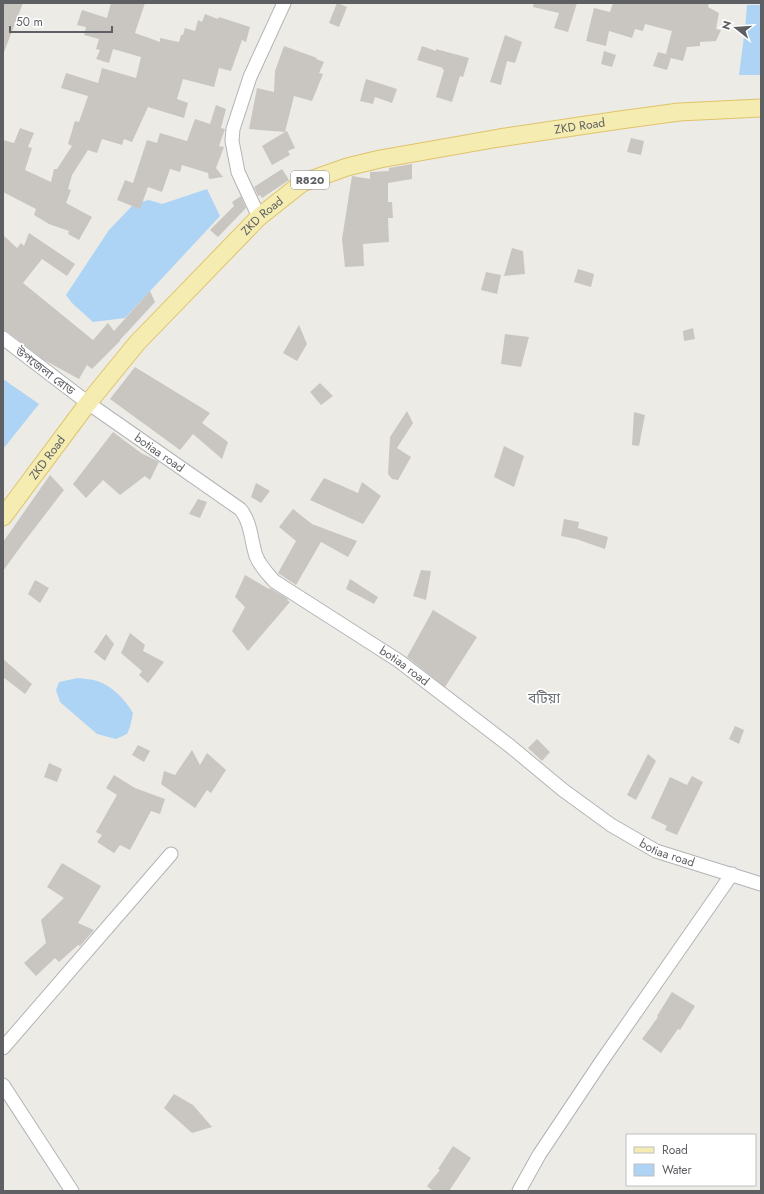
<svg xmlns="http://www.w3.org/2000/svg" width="764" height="1194" font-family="Jost,'Noto Sans Bengali',sans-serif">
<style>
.water{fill:#add3f5}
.building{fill:#c9c6c1}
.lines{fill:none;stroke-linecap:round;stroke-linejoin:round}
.minor-casing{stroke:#b2b4b8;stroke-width:15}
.major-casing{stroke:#e0c36a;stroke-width:19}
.minor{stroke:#fff;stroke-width:13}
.major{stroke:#f5ecb2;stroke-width:17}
.labels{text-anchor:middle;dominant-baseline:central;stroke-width:3.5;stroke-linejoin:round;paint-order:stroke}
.shield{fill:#fff;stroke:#8e8f92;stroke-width:1}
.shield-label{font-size:11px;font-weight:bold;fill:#5d5f63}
.street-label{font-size:12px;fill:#5d5f63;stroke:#fff}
.quarter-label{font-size:14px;fill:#6e7175;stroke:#fff}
</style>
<rect width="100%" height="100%" fill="#edebe5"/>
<g class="water">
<polygon points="747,5 761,5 761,75 739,75 745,29"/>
<polygon points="207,189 220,216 125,318 93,322 72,303 66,295 109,230 134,204 149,200 162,204"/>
<polygon points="3,379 39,404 3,449"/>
<path d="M78,678C84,679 91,679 97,681C113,686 125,700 133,713L130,727L127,734L116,739L97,734L60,702L56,690L59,682Z"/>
</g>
<g class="building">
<polygon points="3,3 23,3 4,52 3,52"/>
<polygon points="111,3 145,3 135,33 160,42 160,38 179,42 181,35 183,35 185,28 195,31 198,20 202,22 205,14 218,19 219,17 250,27 246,42 242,40 231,71 219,68 214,87 183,79 177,99 188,103 184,118 148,107 132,142 124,139 122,145 102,139 97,153 88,150 72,175 68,189 71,190 66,203 92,217 79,240 68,234 69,231 49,224 34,215 36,209 3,192 3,140 14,143 20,128 34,133 28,147 32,148 25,170 51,182 54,169 57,169 72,146 68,144 75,121 79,122 88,96 61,88 66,73 98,83 102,68 136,78 141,57 113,49 109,63 96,59 100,50 96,49 99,39 84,35 86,27 77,25 82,10 107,18"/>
<polygon points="337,3 347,7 339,27 329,23"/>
<polygon points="534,3 577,3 568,32 554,28 559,13 533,7"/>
<polygon points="613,3 709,3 708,7 719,13 716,29 721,30 716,41 700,42 700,46 687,47 683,61 671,58 667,70 653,66 658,52 666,54 672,31 645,24 643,31 635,29 632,38 609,31 606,46 586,41 594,8 610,12"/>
<polygon points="505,35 522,42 515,63 507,61 501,85 490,82"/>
<polygon points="284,46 317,58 316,59 324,62 319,73 323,74 312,101 294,96 285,132 287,131 295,148 288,151 290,155 272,165 262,146 285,132 249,129 257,88 274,92 275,71"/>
<polygon points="422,46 436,51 436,49 469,58 463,77 460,76 452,102 436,97 444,70 442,69 443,68 417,60"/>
<polygon points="604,51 616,55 612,67 601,64"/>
<polygon points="366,79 397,89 392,103 375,97 373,104 360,101"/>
<polygon points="216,105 226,109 221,128 225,129 219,146 224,147 216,168 223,177 209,179 208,173 182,165 180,172 170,169 162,192 148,187 140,209 117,200 125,180 133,183 147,140 157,143 160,133 187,141 195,119 210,124"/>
<polygon points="631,138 644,141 641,155 627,152"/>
<polygon points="412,164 412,179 388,183 388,202 392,202 393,218 388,218 389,242 363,244 364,266 345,267 342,239 352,176 370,179 370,172 389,171 389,168"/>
<polygon points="282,169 289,180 262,198 260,195 258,196 254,187"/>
<polygon points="241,196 246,208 218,237 210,230 234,206 232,202"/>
<polygon points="29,233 75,264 67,276 42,259 23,283 93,340 108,323 114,331 150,291 155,302 120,340 120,341 92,369 87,365 79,379 44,360 8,332 3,330 3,235 17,248 21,243 24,246"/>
<polygon points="512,248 523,251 525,274 504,276"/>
<polygon points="578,269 594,274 591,287 574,282"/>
<polygon points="486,272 501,275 497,294 481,290"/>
<polygon points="299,325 307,344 297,361 283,353"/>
<polygon points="693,328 695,339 684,341 683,331"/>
<polygon points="505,334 529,337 521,367 501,364"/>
<polygon points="135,367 210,413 202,423 228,442 222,459 193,434 180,450 110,399"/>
<polygon points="320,383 333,396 321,405 310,392"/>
<polygon points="407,411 413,423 397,448 411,457 398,480 392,479 388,474 390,437"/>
<polygon points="634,412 645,415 639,446 632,445"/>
<polygon points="113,432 141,453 159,462 150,480 145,476 120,495 103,480 86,498 73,484"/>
<polygon points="504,446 524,456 514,487 494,477"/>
<polygon points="50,475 64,490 24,542 3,571 3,542"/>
<polygon points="324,478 358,493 362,482 381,496 363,524 310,500"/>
<polygon points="256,483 270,491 261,503 251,497"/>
<polygon points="198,499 207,502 200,518 189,514"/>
<polygon points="293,509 312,524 357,541 348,557 321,542 296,585 278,573 296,541 279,527"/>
<polygon points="564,519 579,522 578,528 608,537 605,549 576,539 561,536"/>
<polygon points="421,570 431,571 426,600 413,596"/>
<polygon points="245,575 269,589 270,588 288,599 287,600 290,602 248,651 232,631 245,607 235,597"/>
<polygon points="350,579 378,597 374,604 346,589"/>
<polygon points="35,580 49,588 40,603 28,594"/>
<polygon points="433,610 477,637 445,687 407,657"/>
<polygon points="130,633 145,645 143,651 164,662 148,683 139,675 142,671 121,653"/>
<polygon points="106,634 114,644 105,661 94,652"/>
<polygon points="3,659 32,684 25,694 3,677"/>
<polygon points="735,726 744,730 739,744 729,739"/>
<polygon points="537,739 550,752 542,761 528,748"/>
<polygon points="138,745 150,751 144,762 132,755"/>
<polygon points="192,750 200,765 207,753 226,770 211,793 207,790 195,808 161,784 164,771 175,775"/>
<polygon points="648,754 656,761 636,800 627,795"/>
<polygon points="49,763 62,769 57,782 44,777"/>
<polygon points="114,775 135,788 165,799 160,814 151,811 130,850 120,845 114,853 97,842 102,835 96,832 117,795 106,788"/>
<polygon points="692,776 703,782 677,835 665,830 667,826 651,818 670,777 687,785"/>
<polygon points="62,863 101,886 78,923 94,930 80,946 78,945 59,962 55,958 36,976 24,963 46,943 41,920 64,898 47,887"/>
<polygon points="672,992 695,1006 680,1030 678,1029 661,1053 642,1039 658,1017 657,1016"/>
<polygon points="174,1094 193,1105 212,1127 192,1133 164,1108"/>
<polygon points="453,1146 471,1158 449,1191 433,1191 427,1186 440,1170 438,1169"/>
</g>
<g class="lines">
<defs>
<g id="minor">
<polyline points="259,217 238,172 232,141 233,129 250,77 284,3"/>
<path id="s1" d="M3,338L88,403L240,509C251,521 251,541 256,556C260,566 267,573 274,581L399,661L510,746L563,790L611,825L656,851L761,884"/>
<polyline points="3,1048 171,854"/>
<polyline points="3,1085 72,1191"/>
<polyline points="519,1191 539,1155 601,1062 732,874"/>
</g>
<g id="major">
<path id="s2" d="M3,517L88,403L137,343L259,217L302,183L347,167L380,159L499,138L620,120L679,112L761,108"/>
</g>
</defs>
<use href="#minor" class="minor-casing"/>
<use href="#major" class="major-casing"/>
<use href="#minor" class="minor"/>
<use href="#major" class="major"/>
</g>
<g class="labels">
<rect class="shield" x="291" y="171" width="38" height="18" rx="3"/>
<g class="shield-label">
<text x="310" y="180">R820</text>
</g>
<g class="street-label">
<text stroke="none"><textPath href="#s2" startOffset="734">ZKD Road</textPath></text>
<text stroke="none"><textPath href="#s2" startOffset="398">ZKD Road</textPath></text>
<text transform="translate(45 371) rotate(37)">উপজেলা রোড</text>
<text stroke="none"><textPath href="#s1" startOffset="194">botiaa road</textPath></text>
<text stroke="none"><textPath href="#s2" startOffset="74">ZKD Road</textPath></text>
<text stroke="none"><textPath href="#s1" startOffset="529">botiaa road</textPath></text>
<text stroke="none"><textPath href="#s1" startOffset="853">botiaa road</textPath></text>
</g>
<g class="quarter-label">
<text x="544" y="698">বটিয়া</text>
</g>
</g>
<rect width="764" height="1194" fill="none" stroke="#5d5f63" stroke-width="8"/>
<rect x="626" y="1134" width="130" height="52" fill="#ffffff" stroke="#bebfc1"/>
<rect x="634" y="1147" width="20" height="6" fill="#f5ecb2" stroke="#bebfc1"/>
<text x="662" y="1154" font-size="12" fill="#5d5f63">Road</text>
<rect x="634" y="1164" width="20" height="12" fill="#add3f5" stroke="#bebfc1"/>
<text x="662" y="1174" font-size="12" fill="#5d5f63">Water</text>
<g transform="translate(736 28) rotate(287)" stroke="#ffffff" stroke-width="3" paint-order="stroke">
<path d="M0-3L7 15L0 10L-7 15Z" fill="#5d5f63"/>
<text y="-6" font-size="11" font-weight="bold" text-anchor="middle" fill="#5d5f63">N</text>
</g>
<path d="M10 26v6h102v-6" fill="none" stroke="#5d5f63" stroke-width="2"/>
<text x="16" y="26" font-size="12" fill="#5d5f63" stroke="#ffffff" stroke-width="3" paint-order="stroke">50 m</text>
</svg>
